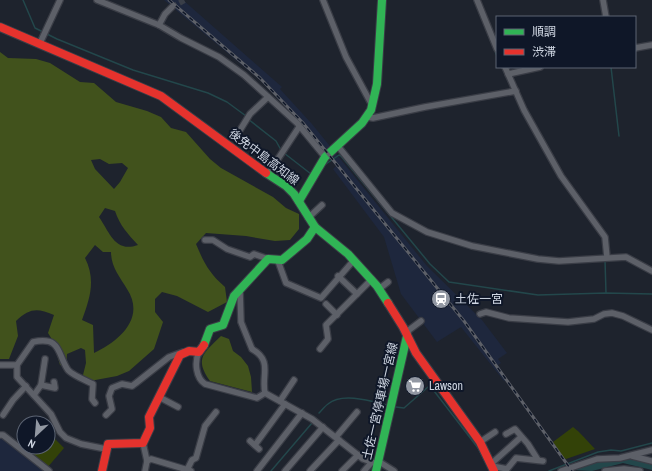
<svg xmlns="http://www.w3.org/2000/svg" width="652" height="471" font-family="'Archivo Narrow','Noto Sans JP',sans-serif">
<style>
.built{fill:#1e273d}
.green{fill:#334208}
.forest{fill:#41521c;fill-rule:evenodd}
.water{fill:#23474b}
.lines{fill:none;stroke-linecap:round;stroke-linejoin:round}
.stream{stroke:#23474b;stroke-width:1.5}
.street-tunnel{stroke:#393e48;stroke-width:5.5;stroke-dasharray:5.5 3;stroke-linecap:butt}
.street-casing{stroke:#3a3d46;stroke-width:8}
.fast-casing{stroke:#3a3d46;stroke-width:10}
.jam-casing{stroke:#3a3d46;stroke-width:10}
.street{stroke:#5d6068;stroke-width:5.5}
.fast{stroke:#30b455;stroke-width:8}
.jam{stroke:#e5322d;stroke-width:8}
.rail-casing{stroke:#5d6068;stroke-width:3}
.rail{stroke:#0f1728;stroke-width:1.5;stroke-dasharray:4.5;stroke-linecap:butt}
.labels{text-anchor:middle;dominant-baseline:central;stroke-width:4;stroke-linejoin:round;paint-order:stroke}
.street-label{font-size:12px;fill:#d0d7e3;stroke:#0f1728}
.poi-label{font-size:12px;fill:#d0d7e3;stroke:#0f1728;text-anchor:start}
</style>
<rect width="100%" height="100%" fill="#1e232d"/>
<g class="built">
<polygon points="164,0 183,0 282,87 280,89 312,124 427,266 482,320 507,353 498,359 501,363 498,365 507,379 504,381 461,327 437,342 401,294 384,237 333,169 336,166 322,148 291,111 259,79"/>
<polygon points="3,436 46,471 0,471 0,437"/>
</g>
<g class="green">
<path d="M573,427C581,433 587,441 595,449L566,459L563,457L553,442Z"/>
<polygon points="48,432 64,448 47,468 30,452 34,447 48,447"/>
</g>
<g class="forest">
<path d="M0,52L8,58L36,59L50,63L80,82L94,83L116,102L147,111L161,117L171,128L186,132L210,159L221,168L273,197L286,208L299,214V229L290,240L275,241L246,236L206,233L196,244C204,263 209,273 225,287L227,302L208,312L177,296L162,292L155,299V312L163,322L154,349L129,371L117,376L90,381L83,375L86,363L85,350L81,348L67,354L66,367L60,365L53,341L48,333L54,315C37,308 30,308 16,321L18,336L9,359H0ZM100,159L109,164L122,163L128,168L120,182L114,189L95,169L91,160ZM105,208L115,211C120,226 128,234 138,245C115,253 110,233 99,217ZM95,245L103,252H111C111,267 120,277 127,289C146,318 119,341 94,353L93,325L82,320C90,298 96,280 85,258Z"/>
<path d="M221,336L229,339L233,351L241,357L248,366L251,377L252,392L210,381C194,358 204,353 221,336Z"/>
</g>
<path class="water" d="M611,458C626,458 638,459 652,464V470L623,463L592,471L574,470Z"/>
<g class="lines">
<g class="stream">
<polyline points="23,0 35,28 57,39 133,70 208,93 227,102 246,116"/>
<polyline points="474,0 497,56"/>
<polyline points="502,67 509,83"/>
<polyline points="611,67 619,136"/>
<polyline points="248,119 276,141 281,150"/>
<polyline points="542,147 551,163"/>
<polyline points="284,153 311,174"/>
<polyline points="326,164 339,155 341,156 430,264 449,282 538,295 606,293 652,294"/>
<polyline points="605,260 606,293"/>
<polyline points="396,407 404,408 428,387 431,387 478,448 489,469"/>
<path d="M319,413C322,410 325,406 328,404C342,392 371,401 387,405"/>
<polyline points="271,471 312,423"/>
<polyline points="549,471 598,452 611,450 621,451 652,443"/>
</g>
<polyline class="street-tunnel" points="172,7 185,0"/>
<defs>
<g id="street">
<polyline points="97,0 159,25 181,38 219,57 244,75 297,123 325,157"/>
<polyline points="323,0 346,57 372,105"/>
<polyline points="477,0 497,49"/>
<polyline points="603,0 606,17"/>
<polyline points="159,25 165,14 172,7"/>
<polyline points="40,43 60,0"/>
<polyline points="635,48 652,45"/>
<polyline points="505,67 524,110 561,176 605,237 607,257"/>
<polyline points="508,74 540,67"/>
<polyline points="368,117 373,118 425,107 516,91"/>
<polyline points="237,135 250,114 268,97"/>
<polyline points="337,145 392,213 427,232 472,246 538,259 559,261 626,257 652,271"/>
<polyline points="268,174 299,127"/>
<polyline points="308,218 322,205"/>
<polyline points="205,240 213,240 227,249 250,257 254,254 268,259"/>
<polyline points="278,261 286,283 321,298 354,260"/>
<polyline points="338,276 357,294"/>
<polyline points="379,289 388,282"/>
<path d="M240,291L241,322L252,349C273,361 261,375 265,393L312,419L363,459L377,464"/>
<polyline points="326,304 337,315"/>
<polyline points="480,314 486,312 509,318 568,322 594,319 604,314 612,313 623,316 652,330"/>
<polyline points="407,336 409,330 421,321"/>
<polyline points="320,349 328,339 326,325 372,279"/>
<path d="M199,352C194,362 196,378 205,384L257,398L265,393"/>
<polyline points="0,365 17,365"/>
<polyline points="41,385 55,388 54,382"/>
<polyline points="34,395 41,385 45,359"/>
<polyline points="159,397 178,407"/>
<polyline points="280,401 294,380"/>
<path d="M95,403L92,399L93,384C87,381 72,375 68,370C57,354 62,336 33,342L17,365V377L51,414L60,432L66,438L81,444L106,449"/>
<polyline points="3,415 13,400 26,386"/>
<polyline points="106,415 112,409 109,396 112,388 122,384 132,386 136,383 169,357 183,352"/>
<polyline points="506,434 515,429 528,444 538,460"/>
<polyline points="0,435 3,435 49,471"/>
<polyline points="336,437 357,412"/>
<polyline points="250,441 259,449"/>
<polyline points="480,442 495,432"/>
<polyline points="143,443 147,461 145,471"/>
<polyline points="255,445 285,404"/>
<polyline points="632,456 652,461"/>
<polyline points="147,461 151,459 191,471"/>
<polyline points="378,461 394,471"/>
<polyline points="491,464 521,437"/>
<polyline points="492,466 507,469 516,458 543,461"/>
<polyline points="187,470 192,460 196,458 205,426 216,412"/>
<polyline points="257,471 302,413"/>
<polyline points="285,471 323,427"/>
<polyline points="310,471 339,440"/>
<polyline points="342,471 358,455"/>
<polyline points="364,471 372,462"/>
<polyline points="561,471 597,459 620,458 652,450"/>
<polyline points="605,471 624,469 640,471"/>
</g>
<g id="fast">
<polyline points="266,173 286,186 294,194 315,227 348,254 377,286 388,303"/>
<polyline points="299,201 325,157 362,123 371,110 377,84 382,0"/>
<polyline points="204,345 210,329 223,325 234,296 268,259 282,260 307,239 315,227"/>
<polyline points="376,471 407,336"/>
</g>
<g id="jam">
<polyline points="0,27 161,96 266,173"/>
<polyline points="388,303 403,327 416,353 480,442 494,471"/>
<polyline points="102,471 108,444 143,443 150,428 149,417 180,355 189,351 199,352 204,345"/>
</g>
</defs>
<use href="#street" class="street-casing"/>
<use href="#fast" class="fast-casing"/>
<use href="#jam" class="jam-casing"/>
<use href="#street" class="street"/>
<use href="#fast" class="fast"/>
<use href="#jam" class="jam"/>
<defs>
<polyline id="rail" points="169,0 260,78 303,123 464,321 572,471"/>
</defs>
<use href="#rail" class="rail-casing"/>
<use href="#rail" class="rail"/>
</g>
<defs>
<symbol id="station-disc" viewBox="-11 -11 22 22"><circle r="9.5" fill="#9298a3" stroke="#0f1728"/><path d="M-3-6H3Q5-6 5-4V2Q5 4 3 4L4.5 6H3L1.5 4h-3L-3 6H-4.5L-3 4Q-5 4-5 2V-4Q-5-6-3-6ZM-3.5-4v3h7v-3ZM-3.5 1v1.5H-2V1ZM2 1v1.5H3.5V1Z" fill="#fff"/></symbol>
<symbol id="supermarket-disc" viewBox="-11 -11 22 22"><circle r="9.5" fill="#9298a3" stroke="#0f1728"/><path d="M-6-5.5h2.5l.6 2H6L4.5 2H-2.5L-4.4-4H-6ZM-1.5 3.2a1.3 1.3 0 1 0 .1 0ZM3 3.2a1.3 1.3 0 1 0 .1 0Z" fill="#fff"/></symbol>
</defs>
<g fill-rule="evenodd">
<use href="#station-disc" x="430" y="288" width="22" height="22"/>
<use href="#supermarket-disc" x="404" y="375" width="22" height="22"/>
</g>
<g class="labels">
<g class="street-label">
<text transform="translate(264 157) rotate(37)">後免中島高知線</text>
<text transform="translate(380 401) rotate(-77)">土佐一宮停車場一宮線</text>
</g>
<g class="poi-label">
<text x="455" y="299">土佐一宮</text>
<text x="429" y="386">Lawson</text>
</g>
</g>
<rect x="496" y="16" width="140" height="52" fill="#0f1728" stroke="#5c6473"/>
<rect x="504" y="29" width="20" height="6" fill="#30b455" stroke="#5c6473"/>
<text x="532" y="36" font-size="12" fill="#d0d7e3">順調</text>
<rect x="504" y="49" width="20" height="6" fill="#e5322d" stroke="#5c6473"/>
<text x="532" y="56" font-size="12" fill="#d0d7e3">渋滞</text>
<g transform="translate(36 435) rotate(206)"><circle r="19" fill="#0f1728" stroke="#5c6473"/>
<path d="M0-3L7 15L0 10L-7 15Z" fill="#9298a3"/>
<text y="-6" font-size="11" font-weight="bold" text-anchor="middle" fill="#d0d7e3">N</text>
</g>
</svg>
